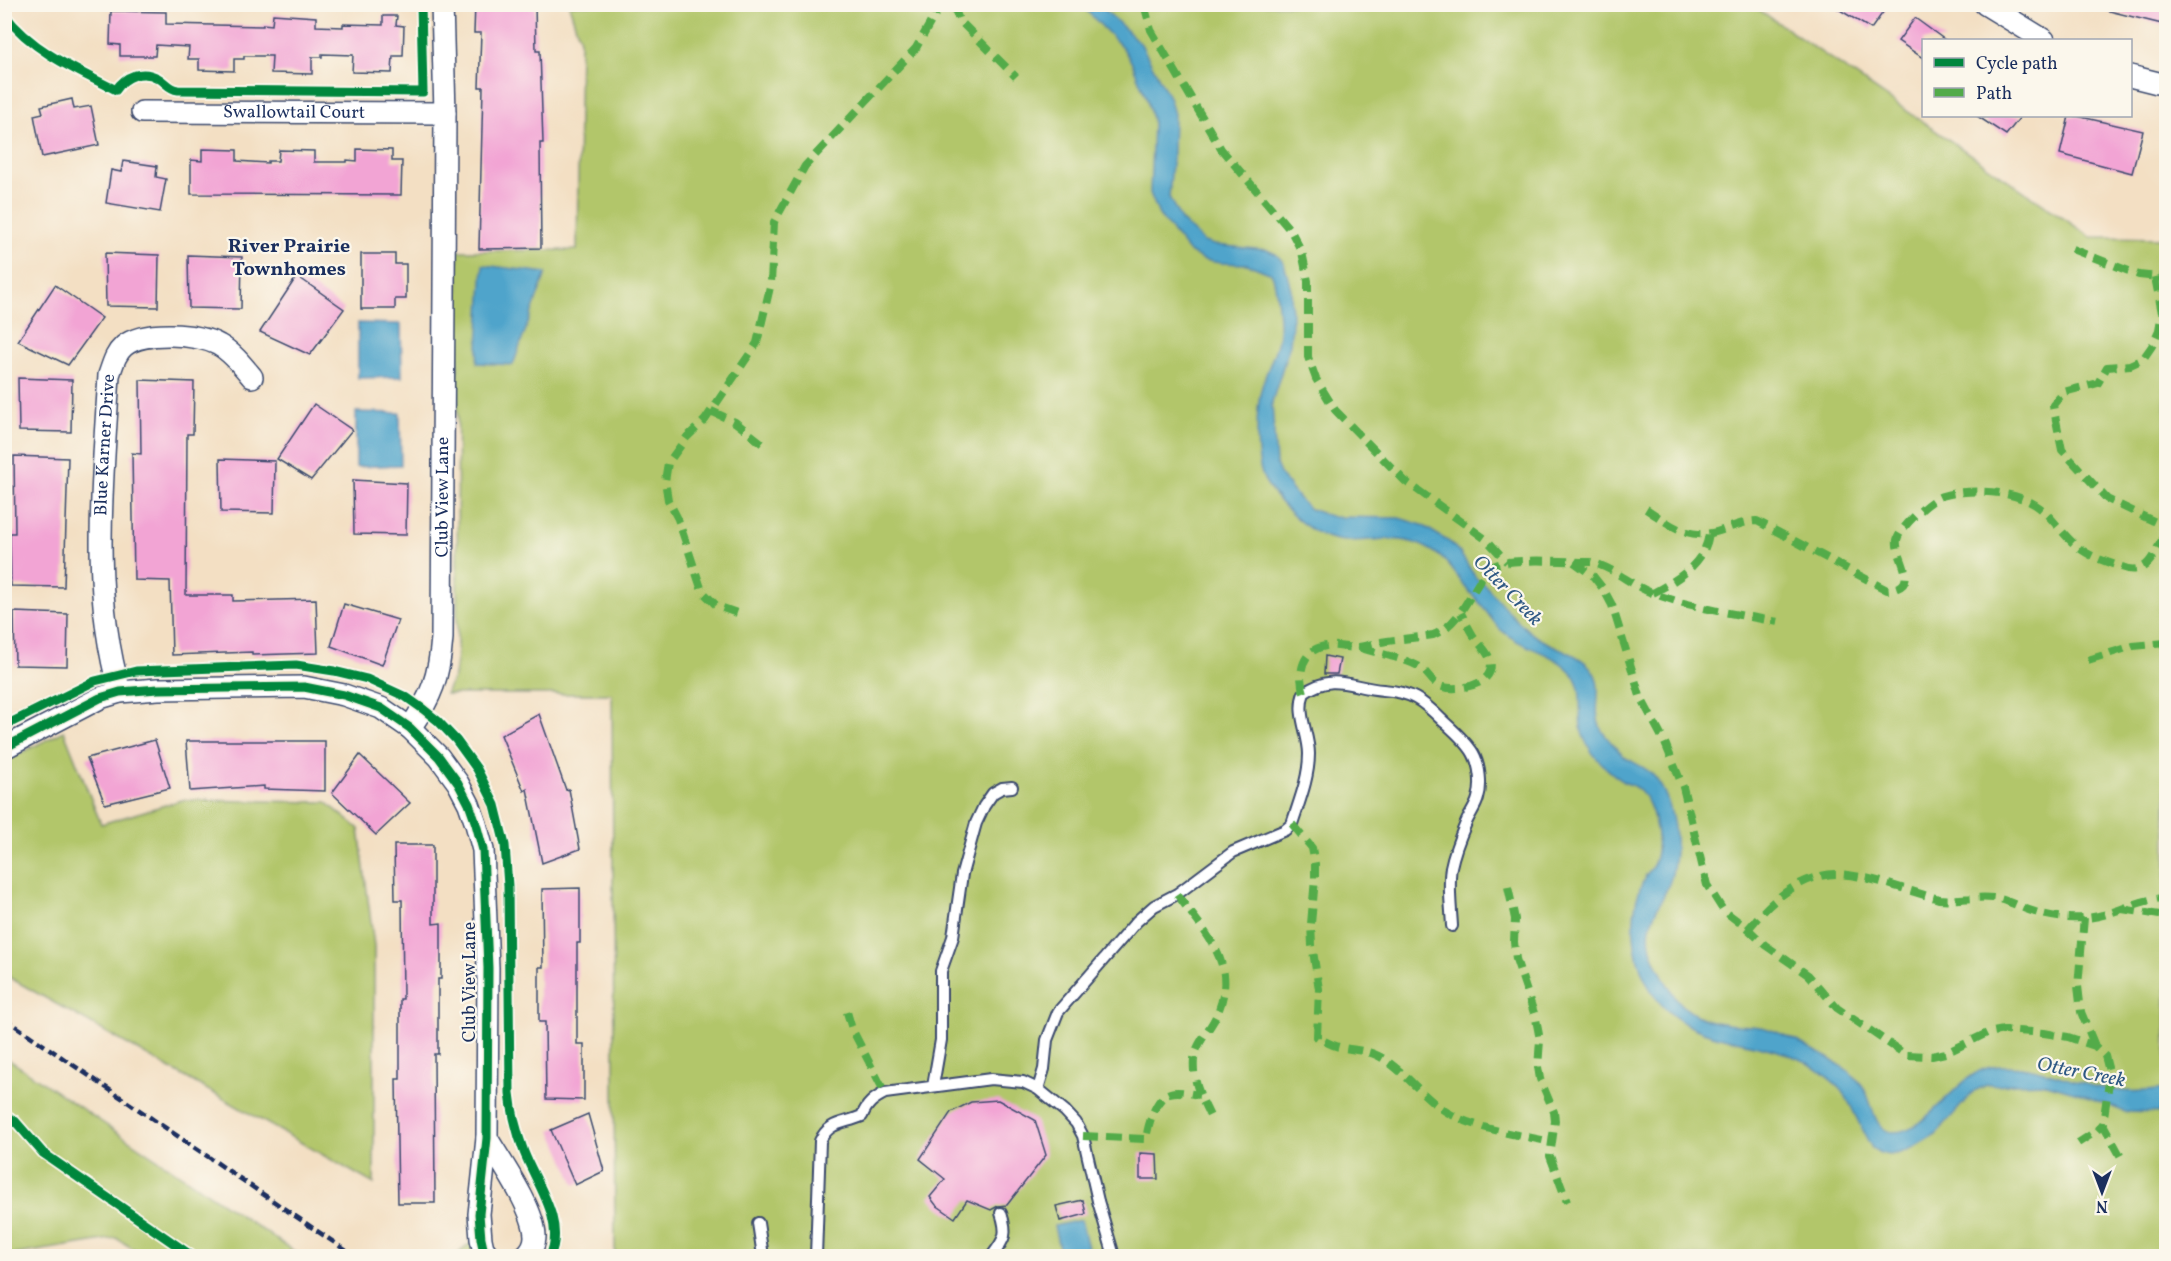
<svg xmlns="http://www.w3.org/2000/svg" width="2171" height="1261" font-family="Vollkorn,serif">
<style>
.green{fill:#b2c66a;stroke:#667a64;stroke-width:1.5}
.water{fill:#50a4cb;stroke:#366a94;stroke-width:1.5}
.building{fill:#f2a4d4}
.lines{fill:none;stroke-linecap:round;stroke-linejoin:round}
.service-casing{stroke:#3b496d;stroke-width:14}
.minor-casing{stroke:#3b496d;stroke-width:24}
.service{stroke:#fff;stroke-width:10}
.minor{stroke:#fff;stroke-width:21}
.rail{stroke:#1b2f5e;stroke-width:4.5;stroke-dasharray:9 4.5;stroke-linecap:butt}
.quiet{stroke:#52ab49;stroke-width:8;stroke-dasharray:15 8;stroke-linecap:butt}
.cycleway-casing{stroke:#fbf7ec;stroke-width:13}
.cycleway{stroke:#00873e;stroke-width:9}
.labels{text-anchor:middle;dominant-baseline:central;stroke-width:4.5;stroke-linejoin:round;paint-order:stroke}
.street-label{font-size:18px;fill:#1b2f5e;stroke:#fbf7ec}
.neighbourhood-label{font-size:20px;font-weight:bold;fill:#1b2f5e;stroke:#fbf7ec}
.water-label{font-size:20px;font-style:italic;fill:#2e5884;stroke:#fbf7ec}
</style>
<rect width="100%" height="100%" fill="#fbf7ec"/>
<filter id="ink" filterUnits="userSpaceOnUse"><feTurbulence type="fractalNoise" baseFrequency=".0167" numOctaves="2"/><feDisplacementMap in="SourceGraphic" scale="12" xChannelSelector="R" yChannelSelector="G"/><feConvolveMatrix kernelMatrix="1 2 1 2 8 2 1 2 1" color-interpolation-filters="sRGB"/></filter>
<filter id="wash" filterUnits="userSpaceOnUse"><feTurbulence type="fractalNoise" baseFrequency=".008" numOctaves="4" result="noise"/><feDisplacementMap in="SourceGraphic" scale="24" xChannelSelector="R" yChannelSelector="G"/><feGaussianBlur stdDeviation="1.35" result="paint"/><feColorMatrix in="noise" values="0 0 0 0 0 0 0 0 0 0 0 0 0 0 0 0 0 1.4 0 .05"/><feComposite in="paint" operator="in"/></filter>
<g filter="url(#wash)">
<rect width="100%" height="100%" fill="#f3dfc3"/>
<g class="green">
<polygon points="569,5 1752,5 2091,237 2166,238 2166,1256 615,1256 612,694 446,694 454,676 457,653 458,251 577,250 580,40"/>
<polygon points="64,731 101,824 182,800 326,802 359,829 374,946 374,1184 5,975 5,761"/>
<polygon points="5,1057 301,1256 145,1256 116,1238 5,1256"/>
<polygon points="472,1242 478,1256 455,1256"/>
</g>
<g class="water">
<path d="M1081,5H1102L1103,8L1141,44L1169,97L1174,114L1173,152L1169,197L1181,220L1204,242L1214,245L1267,250L1276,254L1284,263L1291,289L1292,323L1290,344L1272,402L1276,464L1281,476L1300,500L1310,509L1321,513L1333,517L1399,518L1422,525L1451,543L1460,553L1476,578L1484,584C1501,602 1517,624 1538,638C1553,647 1572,651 1586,663C1609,683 1590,707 1601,729C1605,736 1620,753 1626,758C1634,763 1647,768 1653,775C1667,791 1673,815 1675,836C1676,850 1674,871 1669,884C1657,913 1640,927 1655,960C1673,998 1684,1019 1727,1024C1739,1026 1753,1025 1765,1028C1783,1033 1803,1044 1819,1053C1835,1061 1851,1071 1862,1085C1873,1099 1872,1131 1893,1132C1928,1133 1957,1073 1991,1067C2030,1061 2065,1081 2102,1088C2123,1093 2145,1092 2166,1089V1113L2125,1112L2078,1093L2043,1083L1987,1085L1974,1091L1936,1134L1914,1147L1900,1153L1889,1155L1880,1153L1872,1148C1862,1131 1854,1111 1844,1093C1839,1085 1828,1078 1821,1072C1767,1030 1686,1056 1648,985C1631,954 1628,910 1645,877C1646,874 1650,871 1652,867C1660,854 1658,833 1654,819C1652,810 1647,798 1640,791C1636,786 1630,785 1624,782C1609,772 1594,758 1586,742C1573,719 1589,691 1570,671C1551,651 1522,649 1501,630C1492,621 1486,610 1478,601C1474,596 1469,592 1465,587C1454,571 1445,557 1427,548C1401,534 1375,541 1348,541C1314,541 1281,508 1265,481C1255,464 1256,414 1260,395C1263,375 1276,356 1279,335C1280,321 1277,287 1272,274L1247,264L1220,263L1204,260L1189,252L1159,215L1150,193L1153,123L1147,100L1132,63L1123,48Z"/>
<polygon points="483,265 546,273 513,365 477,363"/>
<polygon points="358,323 401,324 402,377 358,378"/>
<polygon points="356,412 400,413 401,465 356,467"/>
<polygon points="1081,1220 1090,1256 1061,1256 1054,1226"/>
</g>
<g id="blocks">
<g class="building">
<polygon points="475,4 535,4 536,51 540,51 543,143 540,143 541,248 479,249 483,87 479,87 481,33 474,33"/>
<polygon points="1830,4 1889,4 1871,29"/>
<polygon points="2106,4 2166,4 2166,25 2105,10"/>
<polygon points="111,11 166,12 166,24 263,26 263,24 272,25 273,14 316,17 316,26 343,27 343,24 383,25 383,16 397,16 396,25 404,26 403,56 393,56 392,73 352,72 353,55 322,54 322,57 312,57 312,74 271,73 272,56 244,56 244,59 234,59 234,71 199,70 199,59 188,59 189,47 156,45 155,56 120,56 120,45 110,44"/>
<polygon points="1915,18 1945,40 1923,40 1923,58 1898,41"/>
<polygon points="72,99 74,109 91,106 99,145 42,157 34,115 43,113 41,106"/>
<polygon points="1977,116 2021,116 2006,135"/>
<polygon points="2069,116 2077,116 2143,131 2132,173 2060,154"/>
<polygon points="202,149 237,150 237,161 268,163 268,161 278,161 279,150 314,151 314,162 347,162 347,160 357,161 357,149 392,150 392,161 402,161 401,195 191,194 191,160 202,161"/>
<polygon points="123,161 157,166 156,177 166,179 160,212 106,203 111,170 121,172"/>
<polygon points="105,253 159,255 158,307 106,306"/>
<polygon points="361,254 395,254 395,264 406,264 406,299 395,299 395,309 361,309"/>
<polygon points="188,255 242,257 241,309 189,308"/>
<polygon points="297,276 344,309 310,355 260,332"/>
<polygon points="55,285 102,318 68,365 18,341"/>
<polygon points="18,378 72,380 71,432 19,431"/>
<polygon points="140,380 194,382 193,434 187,434 186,595 233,595 233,601 316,599 318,653 252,655 252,652 172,655 170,581 134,580 132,453 141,454"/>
<polygon points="314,404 352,430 311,480 277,459"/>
<polygon points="14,456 68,458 64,587 11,586 10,533 15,533"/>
<polygon points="220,459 275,461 274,513 221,512"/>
<polygon points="353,480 407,483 406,535 354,534"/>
<polygon points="344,604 398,620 382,665 331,646"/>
<polygon points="14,612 68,614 67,666 15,665"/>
<polygon points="1325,656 1340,659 1337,674 1324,674"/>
<polygon points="539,714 566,790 569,789 580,849 542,863 527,789 524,791 501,735"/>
<polygon points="155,740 170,788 105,804 87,758"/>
<polygon points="186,741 325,741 325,791 264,789 264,786 190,791"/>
<polygon points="360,755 410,803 376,835 332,793"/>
<polygon points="394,845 433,845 433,924 441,923 441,979 438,979 438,1054 434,1054 435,1203 398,1203 396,1079 400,1079 400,999 403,999 402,900 395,900"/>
<polygon points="580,888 580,943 577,943 577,1044 584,1044 584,1100 546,1099 545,1022 539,1022 539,967 543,967 542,889"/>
<polygon points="998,1100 1035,1120 1046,1155 1007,1205 998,1206 991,1210 967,1200 955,1218 936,1205 930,1197 945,1179 920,1159 951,1112 971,1102"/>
<polygon points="588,1114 604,1171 575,1185 551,1130"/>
<polygon points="1140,1153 1157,1154 1158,1179 1140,1179"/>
<polygon points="1083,1200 1086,1214 1060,1221 1056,1206"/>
</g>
</g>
</g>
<g filter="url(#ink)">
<use href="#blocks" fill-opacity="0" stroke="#3b496d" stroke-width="1.5"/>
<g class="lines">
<defs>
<g id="service">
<polyline points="933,1086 941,1040 941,971 953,937 962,874 976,823 984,806 993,793 1002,788 1012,787"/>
<path d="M1038,1089L1044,1069L1047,1040L1058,1012L1137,921L1154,906L1177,894L1233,852L1285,830L1292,824C1299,802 1309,778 1309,754C1309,734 1296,713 1304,693C1334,672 1351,688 1383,690C1411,692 1422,700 1442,720C1453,730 1466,741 1473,753C1480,765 1482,786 1478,798C1476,807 1469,815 1466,823C1460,837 1454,852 1451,867C1448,886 1451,907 1452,926"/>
<polyline points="758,1223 763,1256"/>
<path d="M816,1256L820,1141C829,1121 844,1124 862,1116C867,1104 873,1099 885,1093L991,1079L1023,1082L1038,1089L1065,1111L1076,1123L1083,1136L1098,1201L1114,1256"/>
<path d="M992,1256C1005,1239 1008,1234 1001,1213"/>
</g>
<g id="minor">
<polyline points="1985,4 2044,40"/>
<polyline points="2130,76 2166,85"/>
<path id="s1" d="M142,112L445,113"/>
<path id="s2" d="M120,692C90,589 103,480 109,375C113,364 115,354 124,346C143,330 198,333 219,345C232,352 243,366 252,377"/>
<path id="s3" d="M410,728C432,696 439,677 442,638L445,113L442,4"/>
<polyline points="4,748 100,698 120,692 158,689 304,687 344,695 381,708 410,728 439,757 458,783 469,804 476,824 483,850 488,968 487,1138 479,1214 481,1239 483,1248 489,1256"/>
<path d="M487,1138C501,1162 534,1208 535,1236C535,1244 531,1251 525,1256"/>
</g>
</defs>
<use href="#service" class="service-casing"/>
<use href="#minor" class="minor-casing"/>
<use href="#service" class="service"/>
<use href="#minor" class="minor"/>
<polyline class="rail" points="4,1018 354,1256"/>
<g class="quiet">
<polyline points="953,4 959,20 1016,77"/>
<polyline points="1144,4 1151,30 1221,149 1291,231 1302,252 1308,281 1308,357 1316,379 1335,410 1405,481 1487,540 1507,562"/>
<polyline points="2072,249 2139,275 2166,278"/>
<polyline points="2155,277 2162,313 2159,330 2152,346 2143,359 2130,365 2107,367 2098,383 2064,392 2053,405 2062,450 2107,499 2166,527"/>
<polyline points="711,411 735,422 764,445"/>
<path d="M1646,509C1670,524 1686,540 1716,532C1730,528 1743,521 1757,521L1887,590C1924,588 1894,556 1897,540C1899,528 1931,499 1942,496C1969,488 2017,490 2040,508C2055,520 2065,539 2082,550C2095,559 2113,564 2128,569C2152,573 2154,549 2166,534"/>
<polyline points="1574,562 1593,576 1604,590 1612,605 1640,696 1665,743 1683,787 1707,885 1723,910 1748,929 1765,945 1808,975 1837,1008 1906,1055 1932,1056 1946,1053 1987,1033 2004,1030 2044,1033 2068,1037 2095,1046 2105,1056 2110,1075 2103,1124 2121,1157"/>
<path d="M1653,593C1677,580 1706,563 1709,533"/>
<polyline points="737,613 717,606 702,591 678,519 668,500 665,481 668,463 687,437 705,420 757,343 771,283 774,222 805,166 916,48 941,4"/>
<path d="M1361,648C1379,654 1401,657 1418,666C1429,672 1431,684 1443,687C1459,691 1497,685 1490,660C1488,652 1479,644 1474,637C1469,629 1465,621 1461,613"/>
<polyline points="2088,660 2133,646 2166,643"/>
<path d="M1304,693C1297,674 1302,649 1326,646C1337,644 1347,649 1358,647C1366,646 1374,643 1381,642C1398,639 1416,638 1433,635C1456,626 1465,604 1478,584C1482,577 1486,570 1493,566C1511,557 1569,562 1591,562C1614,568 1631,585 1652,593C1692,608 1736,614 1778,622"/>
<path d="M1292,824L1312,848L1315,864V879L1311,924L1312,945L1319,989L1317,1037C1322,1040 1328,1043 1333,1045C1346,1050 1361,1049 1374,1054C1396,1062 1420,1094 1442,1109C1471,1129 1517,1134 1551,1142"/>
<polyline points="1508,887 1515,919 1514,942 1516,959 1536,1019 1540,1040 1538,1067 1540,1079 1554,1112 1555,1121 1550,1156 1567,1202"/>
<path d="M1177,894C1193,917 1217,942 1223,969C1227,986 1222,1007 1213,1022C1206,1034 1196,1045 1194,1059C1192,1080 1201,1098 1210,1116"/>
<polyline points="2122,909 2166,916"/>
<polyline points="2084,918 2078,986 2081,1012 2095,1046"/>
<path d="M1748,929C1757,919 1766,907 1777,899C1792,886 1815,874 1836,874C1869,875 1907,891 1939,899C1959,901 1980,895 2000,899C2012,902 2023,909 2035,912C2050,917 2070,919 2086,918C2114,916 2136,899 2166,898"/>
<polyline points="847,1012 852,1029 885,1093"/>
<path d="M1083,1136L1146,1139C1148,1126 1155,1097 1170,1093C1179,1090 1190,1094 1199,1095"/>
<polyline points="2078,1143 2095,1132 2103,1124"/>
</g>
<defs>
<g id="cycleway">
<path d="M4,14C32,51 76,70 116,90C125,76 142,69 158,78C166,82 168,89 178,90L423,92L421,4"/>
<path d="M4,726L95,681L136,671L296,665L334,671L367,679L406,697L423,709L438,721L456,740L477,769L495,805L505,845L508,886L510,1093C512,1113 517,1133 524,1152C536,1183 566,1222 550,1256"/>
<polyline points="4,748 100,698 120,692 158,689 304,687 344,695 381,708 410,728 439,757 458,783 469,804 476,824 483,850 488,968 487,1138 479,1214 481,1239 483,1248 489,1256"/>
<polyline points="4,1114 15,1121 43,1153 192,1256"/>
</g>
</defs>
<use href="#cycleway" class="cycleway-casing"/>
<use href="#cycleway" class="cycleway"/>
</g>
</g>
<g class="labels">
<g class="street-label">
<text stroke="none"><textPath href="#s1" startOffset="152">Swallowtail Court</textPath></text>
<text stroke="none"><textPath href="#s2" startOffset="249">Blue Karner Drive</textPath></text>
<text stroke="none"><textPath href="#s3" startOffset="238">Club View Lane</textPath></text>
<text transform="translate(470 982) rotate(-90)">Club View Lane</text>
</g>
<g class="neighbourhood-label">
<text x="289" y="247">River Prairie<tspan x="289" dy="23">Townhomes</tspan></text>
</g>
<g class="water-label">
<text transform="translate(1507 591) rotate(46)">Otter Creek</text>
<text transform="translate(2081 1073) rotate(11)">Otter Creek</text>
</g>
</g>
<rect width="2171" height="1261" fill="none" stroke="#fbf7ec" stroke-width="24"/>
<rect x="1922" y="39" width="210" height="78" fill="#fbf7ec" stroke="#a1a7b3" stroke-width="1.5"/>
<rect x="1934" y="58" width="30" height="9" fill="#00873e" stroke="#a1a7b3" stroke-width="1.5"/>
<text x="1976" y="69" font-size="18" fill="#1b2f5e">Cycle path</text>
<rect x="1934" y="88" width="30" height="9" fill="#52ab49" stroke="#a1a7b3" stroke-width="1.5"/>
<text x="1976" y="99" font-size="18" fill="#1b2f5e">Path</text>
<g transform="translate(2102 1192) rotate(180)" stroke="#fbf7ec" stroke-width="4.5" paint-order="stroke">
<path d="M0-4.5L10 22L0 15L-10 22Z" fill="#1b2f5e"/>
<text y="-9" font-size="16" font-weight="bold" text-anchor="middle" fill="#1b2f5e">N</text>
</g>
</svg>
